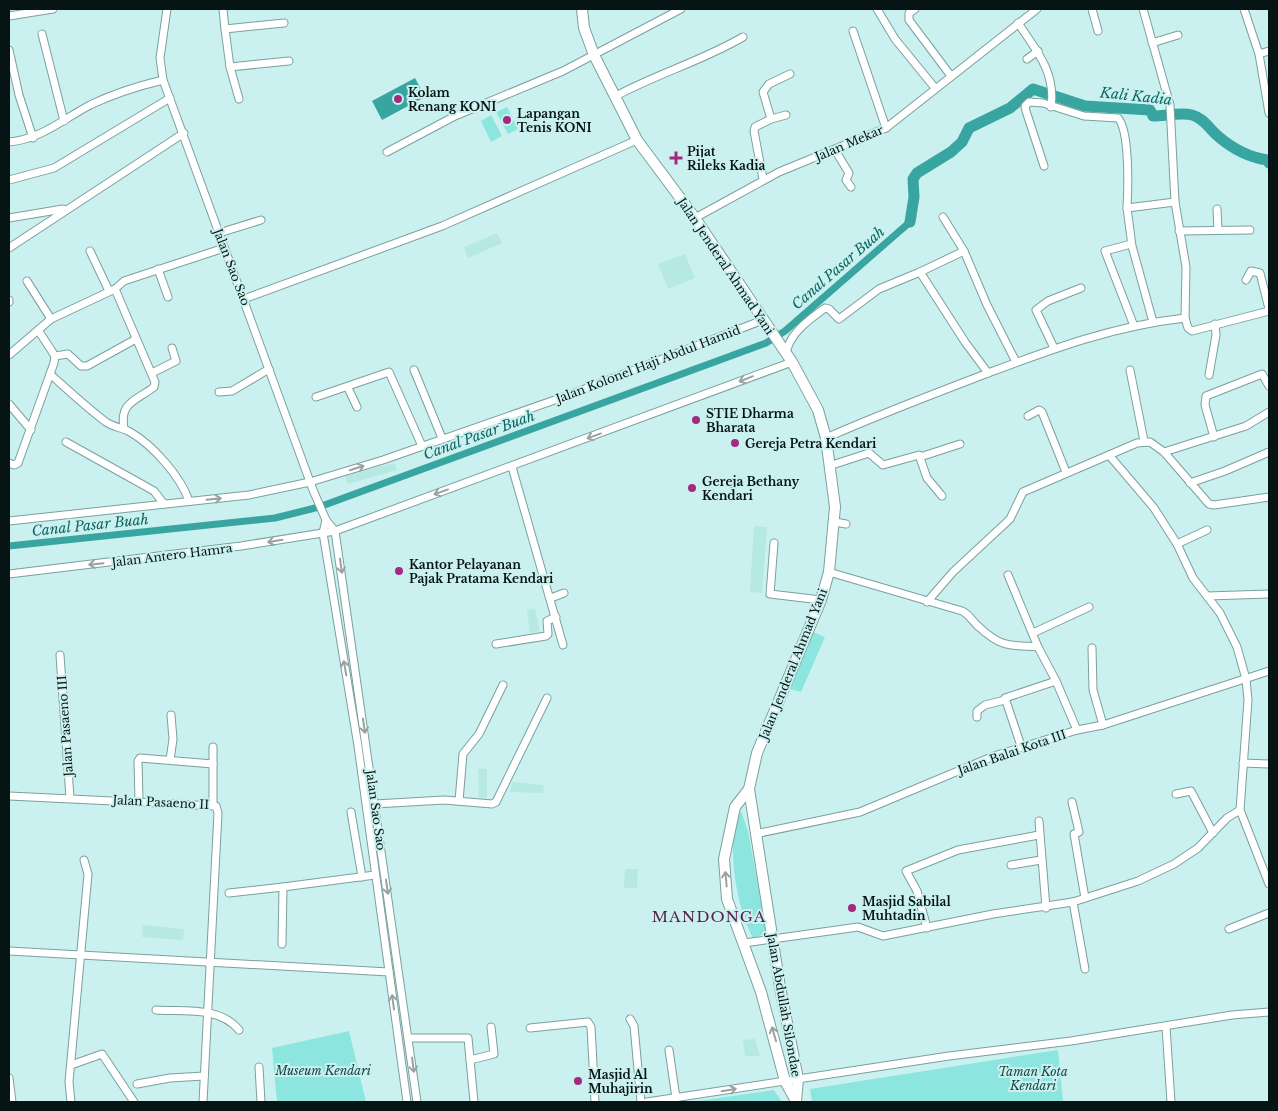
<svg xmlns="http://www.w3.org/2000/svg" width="1278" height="1111" font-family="'Libre Baskerville',serif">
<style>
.built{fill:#b6e8e4}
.green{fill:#8de5e0}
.water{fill:#39a5a1}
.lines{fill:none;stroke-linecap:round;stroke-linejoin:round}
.canal{stroke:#39a5a1;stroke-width:7}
.river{stroke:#39a5a1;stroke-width:11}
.minor-casing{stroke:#7ba09d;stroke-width:9}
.highway-casing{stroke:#7ba09d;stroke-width:12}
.minor{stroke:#fff;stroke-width:7}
.highway{stroke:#fff;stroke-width:10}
.oneway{stroke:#9ba1a1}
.poi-dot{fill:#a22a81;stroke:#caf1ef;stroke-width:2}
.labels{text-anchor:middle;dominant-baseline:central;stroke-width:4;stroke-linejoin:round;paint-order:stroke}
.poi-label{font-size:12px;font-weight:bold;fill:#061413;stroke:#caf1ef;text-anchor:start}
.street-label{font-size:12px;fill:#061413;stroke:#caf1ef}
.park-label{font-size:12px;font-style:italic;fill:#164543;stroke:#caf1ef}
.water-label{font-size:14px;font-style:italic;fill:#0c6562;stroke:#caf1ef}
.quarter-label{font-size:15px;letter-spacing:1px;fill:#581f47;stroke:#caf1ef}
</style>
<rect width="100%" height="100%" fill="#caf1ef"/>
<g class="built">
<polygon points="497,233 502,243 468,258 464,247"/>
<polygon points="685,254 695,278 668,289 658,264"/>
<polygon points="394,463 397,470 348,484 345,476"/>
<polygon points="754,526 767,527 762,593 750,592"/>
<polygon points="535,608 540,631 530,633 527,610"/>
<polygon points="478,769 487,769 487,798 479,798"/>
<polygon points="512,782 544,785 543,793 510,792"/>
<polygon points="625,869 638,869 637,888 624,888"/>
<polygon points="143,925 184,929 183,940 142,937"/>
<polygon points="755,1039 760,1056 745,1056 743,1040"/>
</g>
<g class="green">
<polygon points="507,107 518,129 508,134 496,112"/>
<polygon points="491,115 502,136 491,142 481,121"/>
<polygon points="811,631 825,637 801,692 787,688"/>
<path d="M741,811L748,831L766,929L764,934L753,938C737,911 724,839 741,811Z"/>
<polygon points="349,1031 366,1102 277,1102 272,1048"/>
<polygon points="1058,1050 1063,1102 812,1102 810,1089"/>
<polygon points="774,1090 782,1102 691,1102"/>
</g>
<polygon class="water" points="415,78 425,97 382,120 372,101"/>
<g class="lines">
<polyline class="canal" points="9,546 275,518 319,507 766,343 785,331 910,222"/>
<path class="river" d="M910,222L914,197L913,179L917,173L951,152L962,142L969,128L1010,108L1033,89L1085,106L1150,110L1153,116C1165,116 1181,112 1192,115C1204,118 1210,130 1219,137C1233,149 1248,157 1267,160L1269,163"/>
<defs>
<g id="minor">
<polyline points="167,9 160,58 163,80 313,490 326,520 335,531 417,1102"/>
<polyline points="223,9 225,29"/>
<polyline points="877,9 895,39 935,88"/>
<polyline points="915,9 909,13 909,20 951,76"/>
<polyline points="1092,9 1098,31"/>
<polyline points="1143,9 1170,105 1175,202 1186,267 1185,318"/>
<polyline points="1244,9 1259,54 1269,51"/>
<polyline points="9,16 53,9"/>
<polyline points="284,23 225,29 230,67 289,61"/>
<path d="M1018,23C1036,50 1056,72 1051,107"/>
<polyline points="853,31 886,128"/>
<polyline points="42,34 64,121"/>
<polyline points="1152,43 1178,35"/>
<polyline points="9,50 19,95 33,138"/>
<polyline points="1259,54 1269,113"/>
<polyline points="1027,59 1038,51"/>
<polyline points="230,67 239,99"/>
<path d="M614,97C656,74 702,61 743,37"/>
<polyline points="771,119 786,115"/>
<path d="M9,142C41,139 62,120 90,105C113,94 138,86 163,80"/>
<polyline points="835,150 849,173 846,180 851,187"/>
<polyline points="387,152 455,116 563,71 681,9"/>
<path d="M1044,166L1026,111L1025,106L1029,102L1043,103L1084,116L1118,118C1130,131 1128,190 1127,208"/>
<polyline points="763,179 754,131 755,127 771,119 763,92 769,84 790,74"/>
<polyline points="9,180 54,168 170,98"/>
<polyline points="1217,209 1218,230"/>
<polyline points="943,217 964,251"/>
<polyline points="9,218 63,209"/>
<polyline points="695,218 779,172 886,128 1037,9"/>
<polyline points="1179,231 1250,230"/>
<polyline points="219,233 261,220"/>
<polyline points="1131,244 1105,251 1134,326"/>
<polyline points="9,248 184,133"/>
<polyline points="90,251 109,291"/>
<polyline points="158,269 168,297"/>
<polyline points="1246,280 1251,271 1260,273 1269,309"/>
<polyline points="27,281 51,319"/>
<path d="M115,289L155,382L154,387C136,401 119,402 124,429"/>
<polyline points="244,299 442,226 637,140"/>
<polyline points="9,300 9,302"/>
<polyline points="1153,322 1132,246 1127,208 1175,202"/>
<polyline points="1054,348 1036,310 1048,301 1081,288"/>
<path d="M786,354C789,333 809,320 825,308L829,309L839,319L879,289L920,272"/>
<polyline points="9,355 51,319 115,289 124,281 224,248"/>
<polyline points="55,356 68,354 81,366 87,366 136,339"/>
<polyline points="414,370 442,438"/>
<polyline points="1130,370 1144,441"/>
<polyline points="152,373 176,361 172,348"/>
<polyline points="988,373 965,342 920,272 964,251 987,305 1016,362"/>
<path d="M50,374C68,390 86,407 106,422C113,427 123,428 130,432C153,445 181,477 189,501"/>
<polyline points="1209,375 1216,335 1215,324"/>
<polyline points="348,388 357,407"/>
<polyline points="219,392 232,391 269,369"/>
<polyline points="316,397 389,372 422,446"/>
<polyline points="9,404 31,430"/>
<polyline points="1028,416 1039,410 1042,412 1066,472"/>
<polyline points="1214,437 1205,405 1206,396 1262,374 1269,386"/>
<path d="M826,438C880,414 934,394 988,373C1055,348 1114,326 1185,318L1188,328L1192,331L1269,311"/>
<polyline points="66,442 154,491 164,504"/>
<polyline points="1164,452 1246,426 1269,412"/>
<polyline points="1109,455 1137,443 1150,442 1164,452 1209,504 1214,505 1269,497"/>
<polyline points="920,457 960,444"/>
<polyline points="9,463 14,465 18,463 54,363 55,356 38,330"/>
<polyline points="832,465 869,453 883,465 919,455 927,478 942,496"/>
<polyline points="512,467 563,645"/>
<polyline points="1190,483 1225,471 1269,452"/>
<polyline points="326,520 323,533 358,746 407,1102"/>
<polyline points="9,521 249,495 310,482 383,460 572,394 763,320"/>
<polyline points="835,522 846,524"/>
<polyline points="774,543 770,594 821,600"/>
<polyline points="1177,544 1207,530"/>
<path d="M829,572L962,611C970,615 972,621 979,627C1002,648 1009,645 1038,647L1056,681L1077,730"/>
<polyline points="9,574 241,546 335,531 792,362"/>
<polyline points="1008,575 1038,647"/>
<polyline points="1207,596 1269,594"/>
<polyline points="551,598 564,593"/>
<polyline points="927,602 953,572 1010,519 1023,492 1109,455 1154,508 1177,544 1193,578 1220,613 1237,647 1246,679 1248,700 1240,810 1269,884"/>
<polyline points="1033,633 1089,607"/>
<polyline points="496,644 546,636 548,634 547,621 556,617"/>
<polyline points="1092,648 1093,690 1103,725"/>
<polyline points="60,655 70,798"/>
<polyline points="977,717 977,711 985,705 1005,700"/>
<polyline points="1021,746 1005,698 1056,681"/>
<polyline points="170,760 173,739 171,715"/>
<polyline points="1243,763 1269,764"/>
<polyline points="1176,794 1191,791 1213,833"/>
<polyline points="9,796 216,806 218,813 203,1102"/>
<polyline points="139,801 138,761 140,758 213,764"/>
<polyline points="459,801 463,754 479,734 503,685"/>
<polyline points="1072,802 1079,832 1074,834 1085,898"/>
<polyline points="213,804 213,747"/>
<polyline points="375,804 444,800 492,804 496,802 547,698"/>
<polyline points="351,812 362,877"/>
<polyline points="1039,821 1046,908"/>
<polyline points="755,834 860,812 994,756 1077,730 1103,725 1269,671"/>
<polyline points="1011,865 1041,860"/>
<polyline points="229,893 283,887"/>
<polyline points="1073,902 1085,969"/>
<polyline points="927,928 917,891 906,871 958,850 1039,835"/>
<polyline points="1229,929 1269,913"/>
<polyline points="744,943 858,927 883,936 993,914 1073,902 1138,881 1174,864 1198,848 1227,818 1240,810"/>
<polyline points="282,944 283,887 375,875"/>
<polyline points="9,951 389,972"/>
<path d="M156,1010C183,1012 220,1006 239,1030"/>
<polyline points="630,1019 634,1026 641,1102"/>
<polyline points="1166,1027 1171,1102"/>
<polyline points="530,1028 588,1022 591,1027 595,1102"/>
<polyline points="409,1038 468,1038 474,1102"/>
<polyline points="669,1050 676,1098"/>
<polyline points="470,1060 494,1054 491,1027"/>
<polyline points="71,1065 102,1054 134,1102"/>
<polyline points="259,1067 261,1102"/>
<polyline points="9,1078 12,1102"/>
<polyline points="137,1084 170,1078 204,1076"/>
<polyline points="71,1102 69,1082 88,874 84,860"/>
<polyline points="647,1102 949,1056 1071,1041 1232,1015 1269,1012"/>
</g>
<g id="highway">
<polyline points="582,9 584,28 594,55 637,140 695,218 792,362 818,410 826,438 835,507 829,572 821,600 757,753 749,789 735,807 724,859 727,899 761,992 785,1081 796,1101"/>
<polyline points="749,789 780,987 798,1079 796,1101"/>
</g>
</defs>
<use href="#minor" class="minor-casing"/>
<use href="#highway" class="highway-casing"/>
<use href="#minor" class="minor"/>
<use href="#highway" class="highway"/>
</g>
<defs><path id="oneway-shaft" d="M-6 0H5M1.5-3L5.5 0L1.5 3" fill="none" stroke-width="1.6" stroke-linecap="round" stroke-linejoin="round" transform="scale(1.25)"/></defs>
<g class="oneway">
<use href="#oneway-shaft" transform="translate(746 379) rotate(158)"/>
<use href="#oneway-shaft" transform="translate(594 436) rotate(160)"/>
<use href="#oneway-shaft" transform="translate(357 468) rotate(-18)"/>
<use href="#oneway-shaft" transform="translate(441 492) rotate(160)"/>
<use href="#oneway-shaft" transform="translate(214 499) rotate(-6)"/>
<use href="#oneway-shaft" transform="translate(275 541) rotate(171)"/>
<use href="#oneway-shaft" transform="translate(96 564) rotate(174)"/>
<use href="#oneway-shaft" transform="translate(341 566) rotate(82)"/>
<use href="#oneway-shaft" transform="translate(345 668) rotate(-100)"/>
<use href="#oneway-shaft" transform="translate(364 726) rotate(82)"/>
<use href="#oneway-shaft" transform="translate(726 879) rotate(-95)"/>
<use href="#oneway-shaft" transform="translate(387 887) rotate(82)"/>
<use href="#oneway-shaft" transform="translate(393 1002) rotate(-98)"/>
<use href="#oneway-shaft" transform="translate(774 1034) rotate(-106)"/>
<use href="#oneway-shaft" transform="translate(413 1065) rotate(83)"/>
<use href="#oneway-shaft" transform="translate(729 1090) rotate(-9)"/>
</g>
<g class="poi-dot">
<circle cx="398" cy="99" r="5"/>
<circle cx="507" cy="120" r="5"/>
<path d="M673.5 150.5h5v5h5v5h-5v5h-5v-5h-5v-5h5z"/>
<circle cx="696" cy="420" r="5"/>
<circle cx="735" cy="443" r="5"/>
<circle cx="692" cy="488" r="5"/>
<circle cx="399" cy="571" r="5"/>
<circle cx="852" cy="908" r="5"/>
<circle cx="578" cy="1081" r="5"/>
</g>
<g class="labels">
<g class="poi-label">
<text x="408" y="92">Kolam<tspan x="408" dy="14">Renang KONI</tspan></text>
<text x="517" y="113">Lapangan<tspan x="517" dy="14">Tenis KONI</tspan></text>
<text x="687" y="151">Pijat<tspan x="687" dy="14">Rileks Kadia</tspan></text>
<text x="706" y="413">STIE Dharma<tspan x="706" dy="14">Bharata</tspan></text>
<text x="745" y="443">Gereja Petra Kendari</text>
<text x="702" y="481">Gereja Bethany<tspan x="702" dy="14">Kendari</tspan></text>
<text x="409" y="564">Kantor Pelayanan<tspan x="409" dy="14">Pajak Pratama Kendari</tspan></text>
<text x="862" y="901">Masjid Sabilal<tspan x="862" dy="14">Muhtadin</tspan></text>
<text x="588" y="1074">Masjid Al<tspan x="588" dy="14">Muhajirin</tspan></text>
</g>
<g class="street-label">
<text transform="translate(849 143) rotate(-23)">Jalan Mekar</text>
<text transform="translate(726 266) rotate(56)">Jalan Jenderal Ahmad Yani</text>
<text transform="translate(232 267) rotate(69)">Jalan Sao Sao</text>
<text transform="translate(648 364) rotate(-21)">Jalan Kolonel Haji Abdul Hamid</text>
<text transform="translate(172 555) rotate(-7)">Jalan Antero Hamra</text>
<text transform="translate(793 664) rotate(-68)">Jalan Jenderal Ahmad Yani</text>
<text transform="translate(65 726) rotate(-94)">Jalan Pasaeno III</text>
<text transform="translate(1012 752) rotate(-19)">Jalan Balai Kota III</text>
<text transform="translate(161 802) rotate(3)">Jalan Pasaeno II</text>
<text transform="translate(376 810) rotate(82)">Jalan Sao Sao</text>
<text transform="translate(784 1005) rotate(80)">Jalan Abdullah Silondae</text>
</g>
<g class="park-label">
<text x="323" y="1070">Museum Kendari</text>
<text x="1033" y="1071">Taman Kota<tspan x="1033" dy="14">Kendari</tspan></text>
</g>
<g class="water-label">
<text transform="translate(1136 96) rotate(6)">Kali Kadia</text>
<text transform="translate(838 268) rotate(-41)">Canal Pasar Buah</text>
<text transform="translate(479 435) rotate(-20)">Canal Pasar Buah</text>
<text transform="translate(90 525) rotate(-6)">Canal Pasar Buah</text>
</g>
<g class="quarter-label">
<text x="709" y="916">MANDONGA</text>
</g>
</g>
<rect width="1278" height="1111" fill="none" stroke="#061413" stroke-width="20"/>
</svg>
